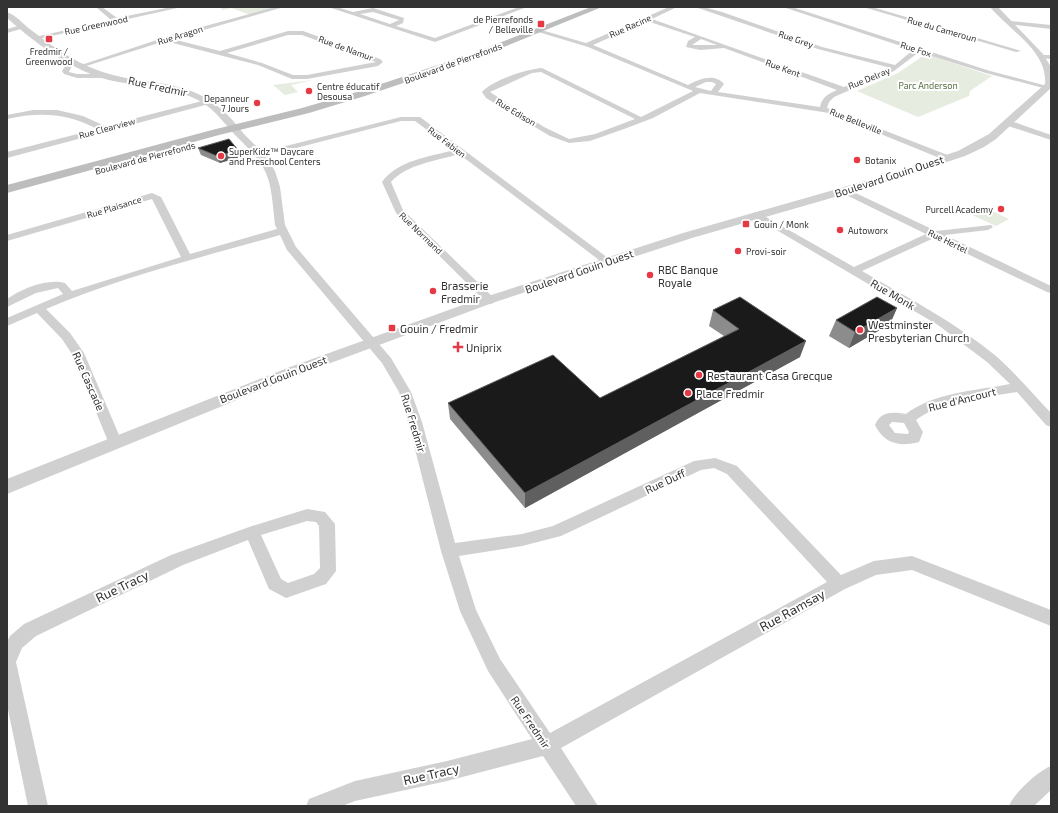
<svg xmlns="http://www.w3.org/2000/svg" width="1058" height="813" font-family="'Exo 2',sans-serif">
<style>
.green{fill:#e6ecdf}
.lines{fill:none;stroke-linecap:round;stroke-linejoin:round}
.minor{fill:#d0d0d0;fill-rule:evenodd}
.tertiary{fill:#d0d0d0;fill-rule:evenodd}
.secondary{fill:#bdbdbd;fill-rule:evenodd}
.wall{fill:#8c8c8c}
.shaded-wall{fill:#5f5f5f}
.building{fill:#1a1a1a;stroke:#5f5f5f}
.poi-dot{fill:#e63946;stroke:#fff;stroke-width:1.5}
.labels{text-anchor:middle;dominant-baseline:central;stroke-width:4;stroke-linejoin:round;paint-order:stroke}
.far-poi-label{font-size:9px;fill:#333;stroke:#fff;text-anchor:start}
.far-street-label{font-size:9px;fill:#333;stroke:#fff}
.far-park-label{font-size:9px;fill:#56703f;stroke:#fff}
.street-label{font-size:11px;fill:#333;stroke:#fff}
.poi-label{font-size:11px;fill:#333;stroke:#fff;text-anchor:start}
.near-street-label{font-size:13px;fill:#333;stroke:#fff}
</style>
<rect width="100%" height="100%" fill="#fff"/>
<g class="green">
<polygon points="219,7 281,7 251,15 231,8 223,10"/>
<polygon points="926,54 992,76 970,91 969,96 918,117 857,91 898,73"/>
<polygon points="313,80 291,85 298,92 285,95 273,85"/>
<polygon points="986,208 1009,219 996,226 972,215"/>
</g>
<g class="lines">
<g class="minor">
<polygon points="96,7 102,7 117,18 171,7 182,7 38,39 35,37 111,20"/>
<path d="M275,7H284L172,39L220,51L288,31H303L380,59L383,62L378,66L307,79H292L258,65L165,41L83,67L78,66L172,35ZM288,35H302L376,62L307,75H293L262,63L227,53Z"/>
<path d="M328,7H337L353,12L373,8L404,18L403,23L396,26L435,38L519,7H527L435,42ZM373,12L399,20L390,24L360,14Z"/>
<path d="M669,7H677L652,19L844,87L891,68L818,49L695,7H704L722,12L822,47L895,65L913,50L783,7H792L990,71L1051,87L1047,89L986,73L919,52L894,71L834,97L829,102L827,108L950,156V160L947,161L829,113L700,93L653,118L624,129L590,141L569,143L550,136L486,98L482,92C492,80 527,69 542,68L641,117L693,91L588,47L535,31L538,29L586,43ZM647,21L695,37L688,41L686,47L700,50L724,48L837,90C828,94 822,97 820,107L718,92L724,84C714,73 700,79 688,85L593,45ZM701,39L717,45H692ZM541,72L635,119L595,134L569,139L544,127L490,92L532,73ZM706,82H712L716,84L711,91L695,87Z"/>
<polygon points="863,7 872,7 1021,51 1016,52"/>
<polygon points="1010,21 1051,25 1051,29 1008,24 1007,23"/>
<polygon points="22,25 24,26 24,28 7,33 7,29"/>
<polygon points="1042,55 1051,55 1051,59 1040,58 1039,57"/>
<polygon points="71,59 74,61 69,72 77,74 105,74 108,76 105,78 77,78 64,74 62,71 69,60"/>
<path d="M206,100L210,102L209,104L7,158V152L97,129C67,113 39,112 7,119V115L33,110H57L83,116L105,126Z"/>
<path d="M401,117H420L612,261L611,263H603L459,154C436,161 407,164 391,182L403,210L497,301L491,304L487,303L396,213L382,182C398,160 429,157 454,150L415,121H401L265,156L275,171L280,187L285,225L296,247L391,358L411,392L422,422L455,543L522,534L553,526L694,461L715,458L737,466L841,575L874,561L912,556L1051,610V626L912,570L876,575L845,589L561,748L598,806H576L543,756L447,781L355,801L342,806H306L309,799L355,781L447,761L532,739L488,671L460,611L441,551L408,422L399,392L382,363L287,250L280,235C202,257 121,277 46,309L70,333L84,353L122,442L120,446L115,447L110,446L72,354L62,339L37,313L7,326V318L63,294L58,288L36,293L7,307V299C21,289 47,278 65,283L72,291L181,257L152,199L7,241V235L152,193L161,197L190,254L277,229L275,225C270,176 271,170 235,135V131H241L262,152ZM714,468L727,474L827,582L550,733L500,659L476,610L459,556L522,546L561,536L701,470Z"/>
<polygon points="1005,121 1011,121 1051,135 1051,140 1005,125"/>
<path d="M845,188L936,231L991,225L993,227L988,230L945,235L1051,286V293L1047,292L934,238L862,271C908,298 955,322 996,356C1016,374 1033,394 1051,413V427L1046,425L1017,392C983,398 944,399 916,420L923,432L919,442C900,447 884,444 875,425C881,411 892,412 906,414C935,392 974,391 1010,384L987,362L938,325L751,215L756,212L759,213L854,267L926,234L842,193V189ZM892,422L904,423L909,432L908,434L895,433L889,425Z"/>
<path d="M307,509L325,512L335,524L336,571L326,584L286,598L269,589L248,540L183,565L36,636L22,648L16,662L48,806H28L7,705V642L10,636L24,624L171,555L252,526ZM307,521L316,522L319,526L320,568L314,574L288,583L281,579L261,535Z"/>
<path d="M1051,766V790L1034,806H1009C1014,793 1038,771 1051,766Z"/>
</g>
<g class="tertiary">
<path d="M990,7H998L1043,54L1051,67V88L996,139L984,147L965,156L880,184L692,238L495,302L301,374L7,494V479L290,367L485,297L683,233L872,179L958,151L989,134L1045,84C1048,51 1009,30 990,7Z"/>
<path d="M7,12C16,15 24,25 31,30C48,43 66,56 85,65C147,94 194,66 243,133L241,135H235C227,126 219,116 210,108C179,83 138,89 102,78C67,67 34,42 7,18Z"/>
</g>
<polygon class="secondary" points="591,7 602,7 477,58 365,96 309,113 219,135 7,193 7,185 212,130 302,108 357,92 471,54"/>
</g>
<g class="wall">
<polygon points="198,148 240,157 220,163 201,155"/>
<polygon points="897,308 890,324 849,348 829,336 836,320"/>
<polygon points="713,310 800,357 525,508 450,419 448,403 600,398 724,336 709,326"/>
</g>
<g class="shaded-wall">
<polygon points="238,150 240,157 220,163 217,156"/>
<polygon points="897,308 890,324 849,348 855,332"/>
<polygon points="806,341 800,357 525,508 525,493"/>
</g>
<g class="building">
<polygon points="229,139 238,150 217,156 198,148"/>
<polygon points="740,297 806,341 525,493 448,403 553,355 600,398 739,329 713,310"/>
<polygon points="877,297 897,308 855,332 836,320"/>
</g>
<g class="poi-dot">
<rect x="537" y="20" width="8" height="8" rx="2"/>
<rect x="45" y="35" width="8" height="8" rx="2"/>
<circle cx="309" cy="91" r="4"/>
<circle cx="257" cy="103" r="4"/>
<circle cx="221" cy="156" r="4"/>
<circle cx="857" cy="160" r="4"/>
<circle cx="1001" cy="209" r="4"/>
<rect x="742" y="220" width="8" height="8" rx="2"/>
<circle cx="840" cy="230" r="4"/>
<circle cx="738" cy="251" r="4"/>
<circle cx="650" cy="275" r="4"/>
<circle cx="433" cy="291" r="4"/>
<rect x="388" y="324" width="8" height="8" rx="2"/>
<circle cx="860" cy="330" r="4"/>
<path d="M456 341h4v4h4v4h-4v4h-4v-4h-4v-4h4z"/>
<circle cx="699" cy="375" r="4"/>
<circle cx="688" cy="393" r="4"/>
</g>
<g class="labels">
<g class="far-poi-label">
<text x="533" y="19" text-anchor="end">de Pierrefonds<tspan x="533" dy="10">/ Belleville</tspan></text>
<text x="49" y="51" text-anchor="middle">Fredmir /<tspan x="49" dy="10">Greenwood</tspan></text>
<text x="317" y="86">Centre éducatif<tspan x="317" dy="10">Desousa</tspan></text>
<text x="249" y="98" text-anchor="end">Depanneur<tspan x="249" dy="10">7 Jours</tspan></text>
<text x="229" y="151">SuperKidz™ Daycare<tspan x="229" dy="10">and Preschool Centers</tspan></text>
<text x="865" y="160">Botanix</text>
<text x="993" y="209" text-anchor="end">Purcell Academy</text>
<text x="754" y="224">Gouin / Monk</text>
<text x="848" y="230">Autoworx</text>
<text x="746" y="251">Provi-soir</text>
</g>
<g class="far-street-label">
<text transform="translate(96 25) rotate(-12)">Rue Greenwood</text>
<text transform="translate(630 26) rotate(-24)">Rue Racine</text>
<text transform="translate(942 29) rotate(16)">Rue du Cameroun</text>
<text transform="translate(180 35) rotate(-17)">Rue Aragon</text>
<text transform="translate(796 39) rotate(19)">Rue Grey</text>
<text transform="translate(346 48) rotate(20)">Rue de Namur</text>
<text transform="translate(916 49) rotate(18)">Rue Fox</text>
<text transform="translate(453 63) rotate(-20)">Boulevard de Pierrefonds</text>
<text transform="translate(783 68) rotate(20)">Rue Kent</text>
<text transform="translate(869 78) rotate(-22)">Rue Delray</text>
<text transform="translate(516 112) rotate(31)">Rue Edison</text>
<text transform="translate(856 121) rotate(22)">Rue Belleville</text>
<text transform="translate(107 128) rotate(-15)">Rue Clearview</text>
<text transform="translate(447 142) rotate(37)">Rue Fabien</text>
<text transform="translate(145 158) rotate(-15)">Boulevard de Pierrefonds</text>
<text transform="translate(114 207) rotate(-17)">Rue Plaisance</text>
<text transform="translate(421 233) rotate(44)">Rue Normand</text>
<text transform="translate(948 241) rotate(26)">Rue Hertel</text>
</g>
<g class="far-park-label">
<text x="928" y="85">Parc Anderson</text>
</g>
<g class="street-label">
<text transform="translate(158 86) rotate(12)">Rue Fredmir</text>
<text transform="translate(889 176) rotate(-18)">Boulevard Gouin Ouest</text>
<text transform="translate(579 271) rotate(-19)">Boulevard Gouin Ouest</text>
<text transform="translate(893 294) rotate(30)">Rue Monk</text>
<text transform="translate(273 379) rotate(-21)">Boulevard Gouin Ouest</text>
<text transform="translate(89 381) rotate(66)">Rue Cascade</text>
<text transform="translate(962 399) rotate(-14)">Rue d'Ancourt</text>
<text transform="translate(414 423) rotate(73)">Rue Fredmir</text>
<text transform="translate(665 481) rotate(-25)">Rue Duff</text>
<text transform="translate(531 722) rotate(56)">Rue Fredmir</text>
</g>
<g class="poi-label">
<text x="658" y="269">RBC Banque<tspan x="658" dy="13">Royale</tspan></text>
<text x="441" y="285">Brasserie<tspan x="441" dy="13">Fredmir</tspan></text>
<text x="868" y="324">Westminster<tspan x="868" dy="13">Presbyterian Church</tspan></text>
<text x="400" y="328">Gouin / Fredmir</text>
<text x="466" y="347">Uniprix</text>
<text x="707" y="375">Restaurant Casa Grecque</text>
<text x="696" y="393">Place Fredmir</text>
</g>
<g class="near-street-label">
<text transform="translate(122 586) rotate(-26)">Rue Tracy</text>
<text transform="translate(792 610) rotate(-29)">Rue Ramsay</text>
<text transform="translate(431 774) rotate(-13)">Rue Tracy</text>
</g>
</g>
<rect width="1058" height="813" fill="none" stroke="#333333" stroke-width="16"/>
</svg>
